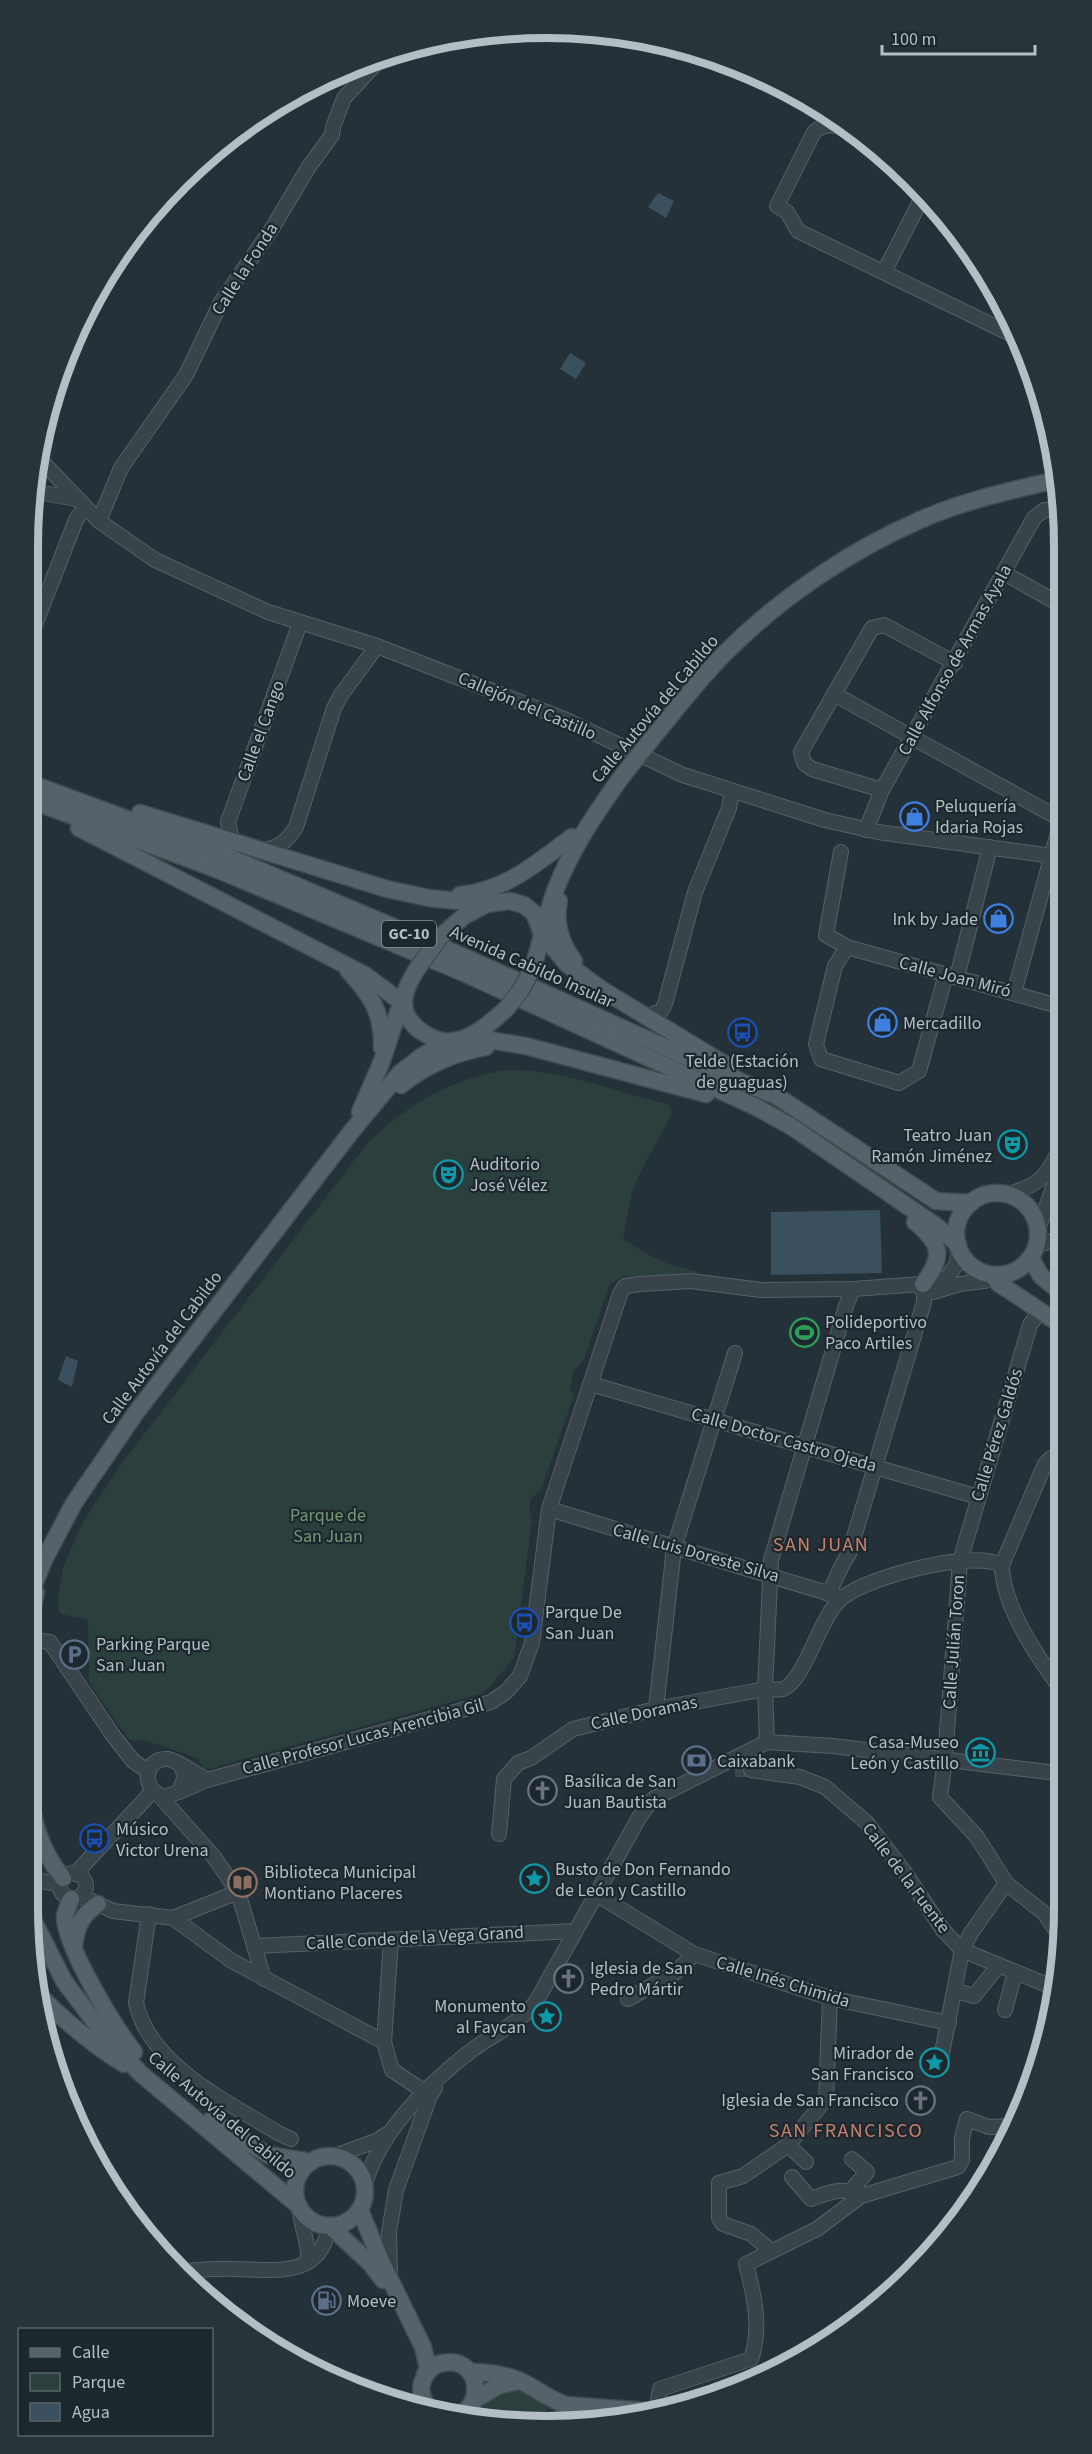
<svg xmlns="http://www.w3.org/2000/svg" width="1092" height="2454" font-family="'Source Sans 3',sans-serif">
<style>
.green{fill:#2b3f3c}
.water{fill:#3a505f}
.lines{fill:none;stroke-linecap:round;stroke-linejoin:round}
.minor-tunnel{stroke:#3a464e;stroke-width:14;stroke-dasharray:14 7;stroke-linecap:butt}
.minor-casing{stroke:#566167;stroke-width:16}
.major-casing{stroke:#414c52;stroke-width:19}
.minor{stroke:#38434a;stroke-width:14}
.major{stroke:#566269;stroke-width:16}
.major-bridge-casing{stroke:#414c52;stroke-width:19;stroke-linecap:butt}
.major-bridge{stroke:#566269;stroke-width:16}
.labels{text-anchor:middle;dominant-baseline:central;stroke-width:4.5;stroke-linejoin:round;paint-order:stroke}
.shield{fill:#1d282e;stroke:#879198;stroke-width:1.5}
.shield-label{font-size:16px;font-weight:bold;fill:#b4bec5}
.street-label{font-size:18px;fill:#b4bec5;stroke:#1d282e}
.poi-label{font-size:18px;fill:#b4bec5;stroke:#1d282e;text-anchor:start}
.park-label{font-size:18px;fill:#749975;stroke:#1d282e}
.neighbourhood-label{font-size:20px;letter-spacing:1.5px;fill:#c9816b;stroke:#1d282e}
.rim{fill:none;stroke:#b4bec5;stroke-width:8}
</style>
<rect width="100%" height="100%" fill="#253139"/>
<g class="green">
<path d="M507,1070C562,1069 616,1092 668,1104L673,1112L640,1173L632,1192L623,1238C650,1258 666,1265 699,1272L664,1278L624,1276L610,1284L584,1359L573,1372L570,1389L574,1395L541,1490C528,1499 528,1504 532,1519L514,1658L484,1693L204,1770L198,1758L144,1740L130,1741L89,1683L88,1620C77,1615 68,1618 59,1612L58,1596L63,1568L78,1532L88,1514L122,1463L366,1145C404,1106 454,1077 507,1070Z"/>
<polygon points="1063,1399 1064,1445 1052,1439"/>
<polygon points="518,2389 546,2403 549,2420 484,2418 481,2412 486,2399"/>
</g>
<g class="water">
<polygon points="658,193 674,201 666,218 648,207"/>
<polygon points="570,353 586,363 576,379 560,369"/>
<polygon points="880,1210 882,1273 771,1275 771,1212"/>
<polygon points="66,1356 78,1361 72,1387 58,1380"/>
</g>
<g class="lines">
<polyline class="minor-tunnel" points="735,1770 751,1770"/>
<defs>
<g id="minor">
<path d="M869,142C852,133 831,116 814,132L777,206L787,212L798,231L1021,339"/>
<polyline points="884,272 923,196"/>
<polyline points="36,455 99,521 155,560 268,612 377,646 564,719 683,775 825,820 878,832 1052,856 1062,860"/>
<polyline points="32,491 76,499"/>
<polyline points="99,521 121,468 186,375 221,302 273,227 308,168 332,135 333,127 344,98 383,56"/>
<polyline points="1004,573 1061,605"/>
<polyline points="27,645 76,520 84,508"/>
<polyline points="834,694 1062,820"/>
<polyline points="882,790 812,769 804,763 801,752 872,628 884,625 955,663"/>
<polyline points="866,830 882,790 1034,518 1044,510 1061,509"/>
<polyline points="232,840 228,822 300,623"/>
<path d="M263,850C279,848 287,841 296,827L334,708L341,695L377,646"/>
<polyline points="841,852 826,935 847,947 1062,1007"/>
<polyline points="847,947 835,966 816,1044 821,1059 899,1083 919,1071 946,974"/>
<polyline points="957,977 990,847"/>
<polyline points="1014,993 1062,818"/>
<polyline points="647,1016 661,1011 665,1004 695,892 729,808 732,791"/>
<path d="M1007,1194C1041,1186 1050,1173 1063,1141"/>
<polyline points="1038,1229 1063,1161"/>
<polyline points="1037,1246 1063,1237"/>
<polyline points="933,1292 960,1284 985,1281 991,1274"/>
<polyline points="1040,1311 1030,1325 960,1561 945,1759 940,1797 977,1837 1006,1883 1044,1913 1062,1939"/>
<polyline points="591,1384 978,1497"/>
<path d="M1064,1457L1051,1458L1045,1464L1002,1565C1002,1607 1040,1661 1064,1693"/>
<polyline points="549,1509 834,1595"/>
<path d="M828,1594C836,1581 839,1567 849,1554L924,1302V1294L919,1284"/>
<polyline points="27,1648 32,1640 50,1642 112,1734 133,1761 148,1771"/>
<polyline points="656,1709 674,1548 735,1353"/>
<polyline points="767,1742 765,1689 771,1560 846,1306 853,1289"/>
<path d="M181,1766L185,1777L179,1792L164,1797C140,1790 144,1757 168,1759C177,1760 197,1775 207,1780"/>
<polyline points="751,1770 800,1777 825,1787 866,1822 906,1874 943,1930 962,1950 1057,1989"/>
<polyline points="179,1792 207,1780 491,1702 506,1692 520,1676 532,1643 549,1509 620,1294 625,1286 640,1284 691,1281 761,1290 853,1289 935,1283 948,1277 957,1263 959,1247"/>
<polyline points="159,1795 214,1857 238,1892 264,1979"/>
<path d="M499,1834L504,1779L518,1763L531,1758L573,1729L656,1709L765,1689C770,1689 779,1690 783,1689C806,1680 820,1614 843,1597C872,1576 969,1550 1002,1565"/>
<circle cx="73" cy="1886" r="13"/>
<polyline points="75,1874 153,1791"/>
<polyline points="27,1879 60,1884"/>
<polyline points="596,1894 694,1954 830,1998 949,2023"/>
<polyline points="81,1896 113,1911 173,1918 232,1961 384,2042"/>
<path d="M149,1914L136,2003C150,2066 228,2102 278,2133L291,2139"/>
<polyline points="173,1918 238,1892"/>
<polyline points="391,1940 384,2042 392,2070 425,2092"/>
<polyline points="255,1946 575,1931"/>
<polyline points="956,1991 974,1996 999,1965"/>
<polyline points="628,1999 676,1972 694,1954"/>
<polyline points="1005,2010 1015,1972"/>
<polyline points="941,2058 962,1950 971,1933 1006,1883"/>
<polyline points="788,2145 806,2162"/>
<polyline points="335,2156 378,2140 387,2134"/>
<polyline points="852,2159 867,2172 854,2187 861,2196"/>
<path d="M792,2177L811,2199C831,2192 842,2186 861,2196"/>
<path d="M365,2184C381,2129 428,2084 472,2050C495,2033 521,2023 537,2000L640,1816L653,1799L767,1742L833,1746L1065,1774"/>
<path d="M300,2208C300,2227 310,2243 308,2262"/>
<polyline points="771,2251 751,2234 723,2224 719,2218 719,2183 743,2176 788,2145 826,2099 830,1998"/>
<path d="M182,2271C200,2270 219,2268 237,2269C277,2270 321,2278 329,2226"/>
<polyline points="390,2277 389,2232 396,2190 430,2096 435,2088"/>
<path d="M656,2411L660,2389L751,2359C762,2329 754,2294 746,2264L817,2229L861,2196L958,2167L962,2160V2138L967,2119L989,2127L1014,2126"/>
</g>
<g id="major">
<path d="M654,736C677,708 699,679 725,653C780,598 849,551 920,520C965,500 1013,490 1061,479"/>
<polyline points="27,782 224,855 469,959 751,1086 775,1095 936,1201 971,1203"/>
<polyline points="27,799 216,869 464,973 756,1107 792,1127 935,1225 958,1244"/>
<polyline points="140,813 387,889 429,898 487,904"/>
<polyline points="79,828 365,975 404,1004 398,1012 382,1061 360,1112"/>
<path d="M460,895C507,890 535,864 572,837"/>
<path d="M559,901C554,922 561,944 574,961"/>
<polyline points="440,937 464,916 487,904 510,901 524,905 534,913 542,934 568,965 601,989 731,1068"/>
<path d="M533,967C541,942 546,916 555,891C571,849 597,811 623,775"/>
<path d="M417,969C411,979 403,992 404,1004C405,1026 435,1045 456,1041C476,1036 493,1021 507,1008"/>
<path d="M348,970C371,996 383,1012 382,1048"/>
<polyline points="457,1040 490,1040 526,1046 706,1094"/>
<path d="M401,1085C424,1066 456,1052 486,1047"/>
<circle cx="997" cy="1234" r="41"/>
<path d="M915,1222C942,1244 944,1257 923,1284"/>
<polyline points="1031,1258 1041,1276 1063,1294"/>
<polyline points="993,1275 998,1283 1063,1326"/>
<polyline points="27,1602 44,1560 74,1503 135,1414 351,1132 400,1073 422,1056 451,1041"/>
<polyline points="27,1633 36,1593"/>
<path d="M27,1779C33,1819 37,1846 63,1878"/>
<path d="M71,1899C69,1904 66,1911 65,1916C64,1945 115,2028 134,2052"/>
<polyline points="27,1908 64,1981 103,2033 140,2073 299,2206"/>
<path d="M74,1945C77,1925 81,1916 98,1904"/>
<path d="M42,1998C67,2023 93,2045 124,2064"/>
<polyline points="211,2120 268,2155 311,2162"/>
<circle cx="330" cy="2191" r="35"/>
<polyline points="360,2210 381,2261 423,2347 428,2368 425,2374"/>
<polyline points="330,2226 371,2264 383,2280"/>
<path d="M470,2372C486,2372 503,2374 518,2380C535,2387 548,2399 566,2405L661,2412"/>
<polyline points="473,2401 498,2386 518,2381"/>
<path d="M439,2415C424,2407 416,2391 425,2376C429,2369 435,2364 443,2363C485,2355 488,2423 441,2415"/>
</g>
</defs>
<use href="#minor" class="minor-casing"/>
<use href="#major" class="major-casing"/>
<use href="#minor" class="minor"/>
<use href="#major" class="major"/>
<defs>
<g id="major-bridge">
<polyline points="623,775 654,736"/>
<polyline points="417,969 440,937"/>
<polyline points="507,1008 521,990 533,967"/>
</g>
</defs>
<use href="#major-bridge" class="major-bridge-casing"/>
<use href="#major-bridge" class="major-bridge"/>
</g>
<defs>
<symbol id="shop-ring" viewBox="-11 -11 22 22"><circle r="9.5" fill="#1d282e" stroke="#3f7fe0" stroke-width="1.5"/><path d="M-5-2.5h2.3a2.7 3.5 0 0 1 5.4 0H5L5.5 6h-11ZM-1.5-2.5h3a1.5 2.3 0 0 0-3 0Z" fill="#3f7fe0"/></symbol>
<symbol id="bus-ring" viewBox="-11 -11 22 22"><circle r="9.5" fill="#1d282e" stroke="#1a4fb4" stroke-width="1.5"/><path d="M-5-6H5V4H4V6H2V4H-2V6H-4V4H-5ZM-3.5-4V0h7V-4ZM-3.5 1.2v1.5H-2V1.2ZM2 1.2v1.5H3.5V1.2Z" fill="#1a4fb4"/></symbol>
<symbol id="theatre-ring" viewBox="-11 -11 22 22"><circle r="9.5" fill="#1d282e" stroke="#0f9aa8" stroke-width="1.5"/><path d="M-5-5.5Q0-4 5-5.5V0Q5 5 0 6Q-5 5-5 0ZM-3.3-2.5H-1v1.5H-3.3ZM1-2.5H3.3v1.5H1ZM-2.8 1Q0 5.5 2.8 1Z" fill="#0f9aa8"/></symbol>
<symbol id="stadium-ring" viewBox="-11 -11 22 22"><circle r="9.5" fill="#1d282e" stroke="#2e9e5b" stroke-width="1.5"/><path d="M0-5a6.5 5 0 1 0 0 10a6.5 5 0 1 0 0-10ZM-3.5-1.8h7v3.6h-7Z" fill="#2e9e5b"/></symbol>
<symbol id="parking-ring" viewBox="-11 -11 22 22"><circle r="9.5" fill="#1d282e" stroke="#5c6f8a" stroke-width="1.5"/><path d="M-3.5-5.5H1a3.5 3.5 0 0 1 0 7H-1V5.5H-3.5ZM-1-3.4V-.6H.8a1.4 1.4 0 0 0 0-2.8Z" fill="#5c6f8a"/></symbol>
<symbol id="museum-ring" viewBox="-11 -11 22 22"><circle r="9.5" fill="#1d282e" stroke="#0f9aa8" stroke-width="1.5"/><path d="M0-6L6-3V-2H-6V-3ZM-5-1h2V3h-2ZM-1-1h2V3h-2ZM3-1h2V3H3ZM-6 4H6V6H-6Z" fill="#0f9aa8"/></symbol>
<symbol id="bank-ring" viewBox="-11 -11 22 22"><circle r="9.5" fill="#1d282e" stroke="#5c6f8a" stroke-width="1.5"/><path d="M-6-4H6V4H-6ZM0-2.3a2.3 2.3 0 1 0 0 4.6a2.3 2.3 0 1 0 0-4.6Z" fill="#5c6f8a"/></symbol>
<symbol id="church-ring" viewBox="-11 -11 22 22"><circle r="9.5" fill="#1d282e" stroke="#6b7280" stroke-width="1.5"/><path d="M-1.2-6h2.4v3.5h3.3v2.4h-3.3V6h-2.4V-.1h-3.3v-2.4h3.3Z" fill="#6b7280"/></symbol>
<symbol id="sight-ring" viewBox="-11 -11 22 22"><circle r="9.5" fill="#1d282e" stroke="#0f9aa8" stroke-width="1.5"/><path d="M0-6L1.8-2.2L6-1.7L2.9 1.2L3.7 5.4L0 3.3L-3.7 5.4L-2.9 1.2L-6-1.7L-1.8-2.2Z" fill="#0f9aa8"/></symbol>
<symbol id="library-ring" viewBox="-11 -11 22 22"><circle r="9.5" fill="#1d282e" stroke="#8d6e63" stroke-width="1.5"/><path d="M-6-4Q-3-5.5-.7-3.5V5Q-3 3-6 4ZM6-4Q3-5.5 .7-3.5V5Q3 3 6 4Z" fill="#8d6e63"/></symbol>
<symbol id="fuel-ring" viewBox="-11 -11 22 22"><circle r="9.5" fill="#1d282e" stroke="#5c6f8a" stroke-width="1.5"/><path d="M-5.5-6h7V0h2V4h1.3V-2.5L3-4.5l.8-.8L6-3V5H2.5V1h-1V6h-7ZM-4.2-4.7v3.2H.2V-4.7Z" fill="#5c6f8a"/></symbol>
</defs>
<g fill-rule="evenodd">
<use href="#shop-ring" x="898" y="800" width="33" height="33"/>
<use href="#shop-ring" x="982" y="902" width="33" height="33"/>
<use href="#shop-ring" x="866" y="1006" width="33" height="33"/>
<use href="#bus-ring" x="726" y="1016" width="33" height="33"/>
<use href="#theatre-ring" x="996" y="1128" width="33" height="33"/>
<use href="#theatre-ring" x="432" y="1158" width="33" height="33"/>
<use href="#stadium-ring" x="788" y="1316" width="33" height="33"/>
<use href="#bus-ring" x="508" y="1606" width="33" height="33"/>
<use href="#parking-ring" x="58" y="1638" width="33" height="33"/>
<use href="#museum-ring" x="964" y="1736" width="33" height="33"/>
<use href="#bank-ring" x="680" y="1744" width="33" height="33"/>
<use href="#church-ring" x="526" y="1774" width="33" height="33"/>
<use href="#bus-ring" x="78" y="1822" width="33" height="33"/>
<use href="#sight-ring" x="518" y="1862" width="33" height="33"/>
<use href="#library-ring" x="226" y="1866" width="33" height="33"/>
<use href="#church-ring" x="552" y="1962" width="33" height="33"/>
<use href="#sight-ring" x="530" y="2000" width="33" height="33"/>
<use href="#sight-ring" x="918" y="2046" width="33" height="33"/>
<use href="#church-ring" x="904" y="2084" width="33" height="33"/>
<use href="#fuel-ring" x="310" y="2284" width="33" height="33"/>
</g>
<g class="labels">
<rect class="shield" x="382" y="921" width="54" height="26" rx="4.5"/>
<g class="shield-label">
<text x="409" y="934">GC-10</text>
</g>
<g class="street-label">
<text transform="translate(245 269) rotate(-57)">Calle la Fonda</text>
<text transform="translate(955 660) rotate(-61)">Calle Alfonso de Armas Ayala</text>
<text transform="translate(527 706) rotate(23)">Callejón del Castillo</text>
<text transform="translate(655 709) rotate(-50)">Calle Autovía del Cabildo</text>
<text transform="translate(261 731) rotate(-70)">Calle el Cango</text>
<text transform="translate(532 967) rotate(24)">Avenida Cabildo Insular</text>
<text transform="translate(955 977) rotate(15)">Calle Joan Miró</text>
<text transform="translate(162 1348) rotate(-53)">Calle Autovía del Cabildo</text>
<text transform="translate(997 1435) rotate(-73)">Calle Pérez Galdós</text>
<text transform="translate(784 1440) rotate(16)">Calle Doctor Castro Ojeda</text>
<text transform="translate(696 1553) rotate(16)">Calle Luis Doreste Silva</text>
<text transform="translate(954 1642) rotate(-86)">Calle Julián Toron</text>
<text transform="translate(644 1713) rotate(-12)">Calle Doramas</text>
<text transform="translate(363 1737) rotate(-15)">Calle Profesor Lucas Arencibia Gil</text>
<text transform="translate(906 1878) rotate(53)">Calle de la Fuente</text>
<text transform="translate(415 1938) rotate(-3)">Calle Conde de la Vega Grand</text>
<text transform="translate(783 1982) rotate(17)">Calle Inés Chimida</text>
<text transform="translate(222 2115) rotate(40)">Calle Autovía del Cabildo</text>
</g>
<g class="poi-label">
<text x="935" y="806">Peluquería<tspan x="935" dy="21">Idaria Rojas</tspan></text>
<text x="978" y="919" text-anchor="end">Ink by Jade</text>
<text x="903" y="1023">Mercadillo</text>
<text x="742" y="1061" text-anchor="middle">Telde (Estación<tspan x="742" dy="21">de guaguas)</tspan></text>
<text x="992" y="1135" text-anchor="end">Teatro Juan<tspan x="992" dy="21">Ramón Jiménez</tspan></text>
<text x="470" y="1164">Auditorio<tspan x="470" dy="21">José Vélez</tspan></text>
<text x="825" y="1322">Polideportivo<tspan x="825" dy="21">Paco Artiles</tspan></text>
<text x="545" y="1612">Parque De<tspan x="545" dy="21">San Juan</tspan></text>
<text x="96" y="1644">Parking Parque<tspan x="96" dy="21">San Juan</tspan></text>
<text x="959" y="1742" text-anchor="end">Casa-Museo<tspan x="959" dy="21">León y Castillo</tspan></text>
<text x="717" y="1761">Caixabank</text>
<text x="564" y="1781">Basílica de San<tspan x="564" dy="21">Juan Bautista</tspan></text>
<text x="116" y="1829">Músico<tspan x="116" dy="21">Victor Urena</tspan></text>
<text x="555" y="1869">Busto de Don Fernando<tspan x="555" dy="21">de León y Castillo</tspan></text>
<text x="264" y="1872">Biblioteca Municipal<tspan x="264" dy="21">Montiano Placeres</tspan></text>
<text x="590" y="1968">Iglesia de San<tspan x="590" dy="21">Pedro Mártir</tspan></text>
<text x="526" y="2006" text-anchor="end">Monumento<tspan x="526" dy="21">al Faycan</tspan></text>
<text x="914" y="2053" text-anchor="end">Mirador de<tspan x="914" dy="21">San Francisco</tspan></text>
<text x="899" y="2100" text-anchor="end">Iglesia de San Francisco</text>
<text x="347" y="2301">Moeve</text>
</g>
<g class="park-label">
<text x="328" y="1515">Parque de<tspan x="328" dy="21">San Juan</tspan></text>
</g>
<g class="neighbourhood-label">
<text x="821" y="1545">SAN JUAN</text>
<text x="846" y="2131">SAN FRANCISCO</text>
</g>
</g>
<path d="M0 0H1092V2454H0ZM546 38H546A508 508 0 0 1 1054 546V1908A508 508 0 0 1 546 2416H546A508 508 0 0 1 38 1908V546A508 508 0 0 1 546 38Z" fill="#29343a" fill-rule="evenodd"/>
<path class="rim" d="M546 38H546A508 508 0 0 1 1054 546V1908A508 508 0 0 1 546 2416H546A508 508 0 0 1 38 1908V546A508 508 0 0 1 546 38Z"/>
<rect x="18" y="2328" width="195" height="108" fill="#1d282e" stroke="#59646a" stroke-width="1.5"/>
<rect x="30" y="2348" width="30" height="9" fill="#566269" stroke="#59646a" stroke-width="1.5"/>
<text x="72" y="2358" font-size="18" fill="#b4bec5">Calle</text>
<rect x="30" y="2373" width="30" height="18" fill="#2b3f3c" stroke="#59646a" stroke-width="1.5"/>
<text x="72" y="2388" font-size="18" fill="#b4bec5">Parque</text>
<rect x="30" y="2403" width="30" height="18" fill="#3a505f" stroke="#59646a" stroke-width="1.5"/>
<text x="72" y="2418" font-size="18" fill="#b4bec5">Agua</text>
<path d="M882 45v9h153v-9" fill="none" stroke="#b4bec5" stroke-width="3"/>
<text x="891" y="45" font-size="18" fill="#b4bec5" stroke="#1d282e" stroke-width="4.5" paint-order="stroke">100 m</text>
</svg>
